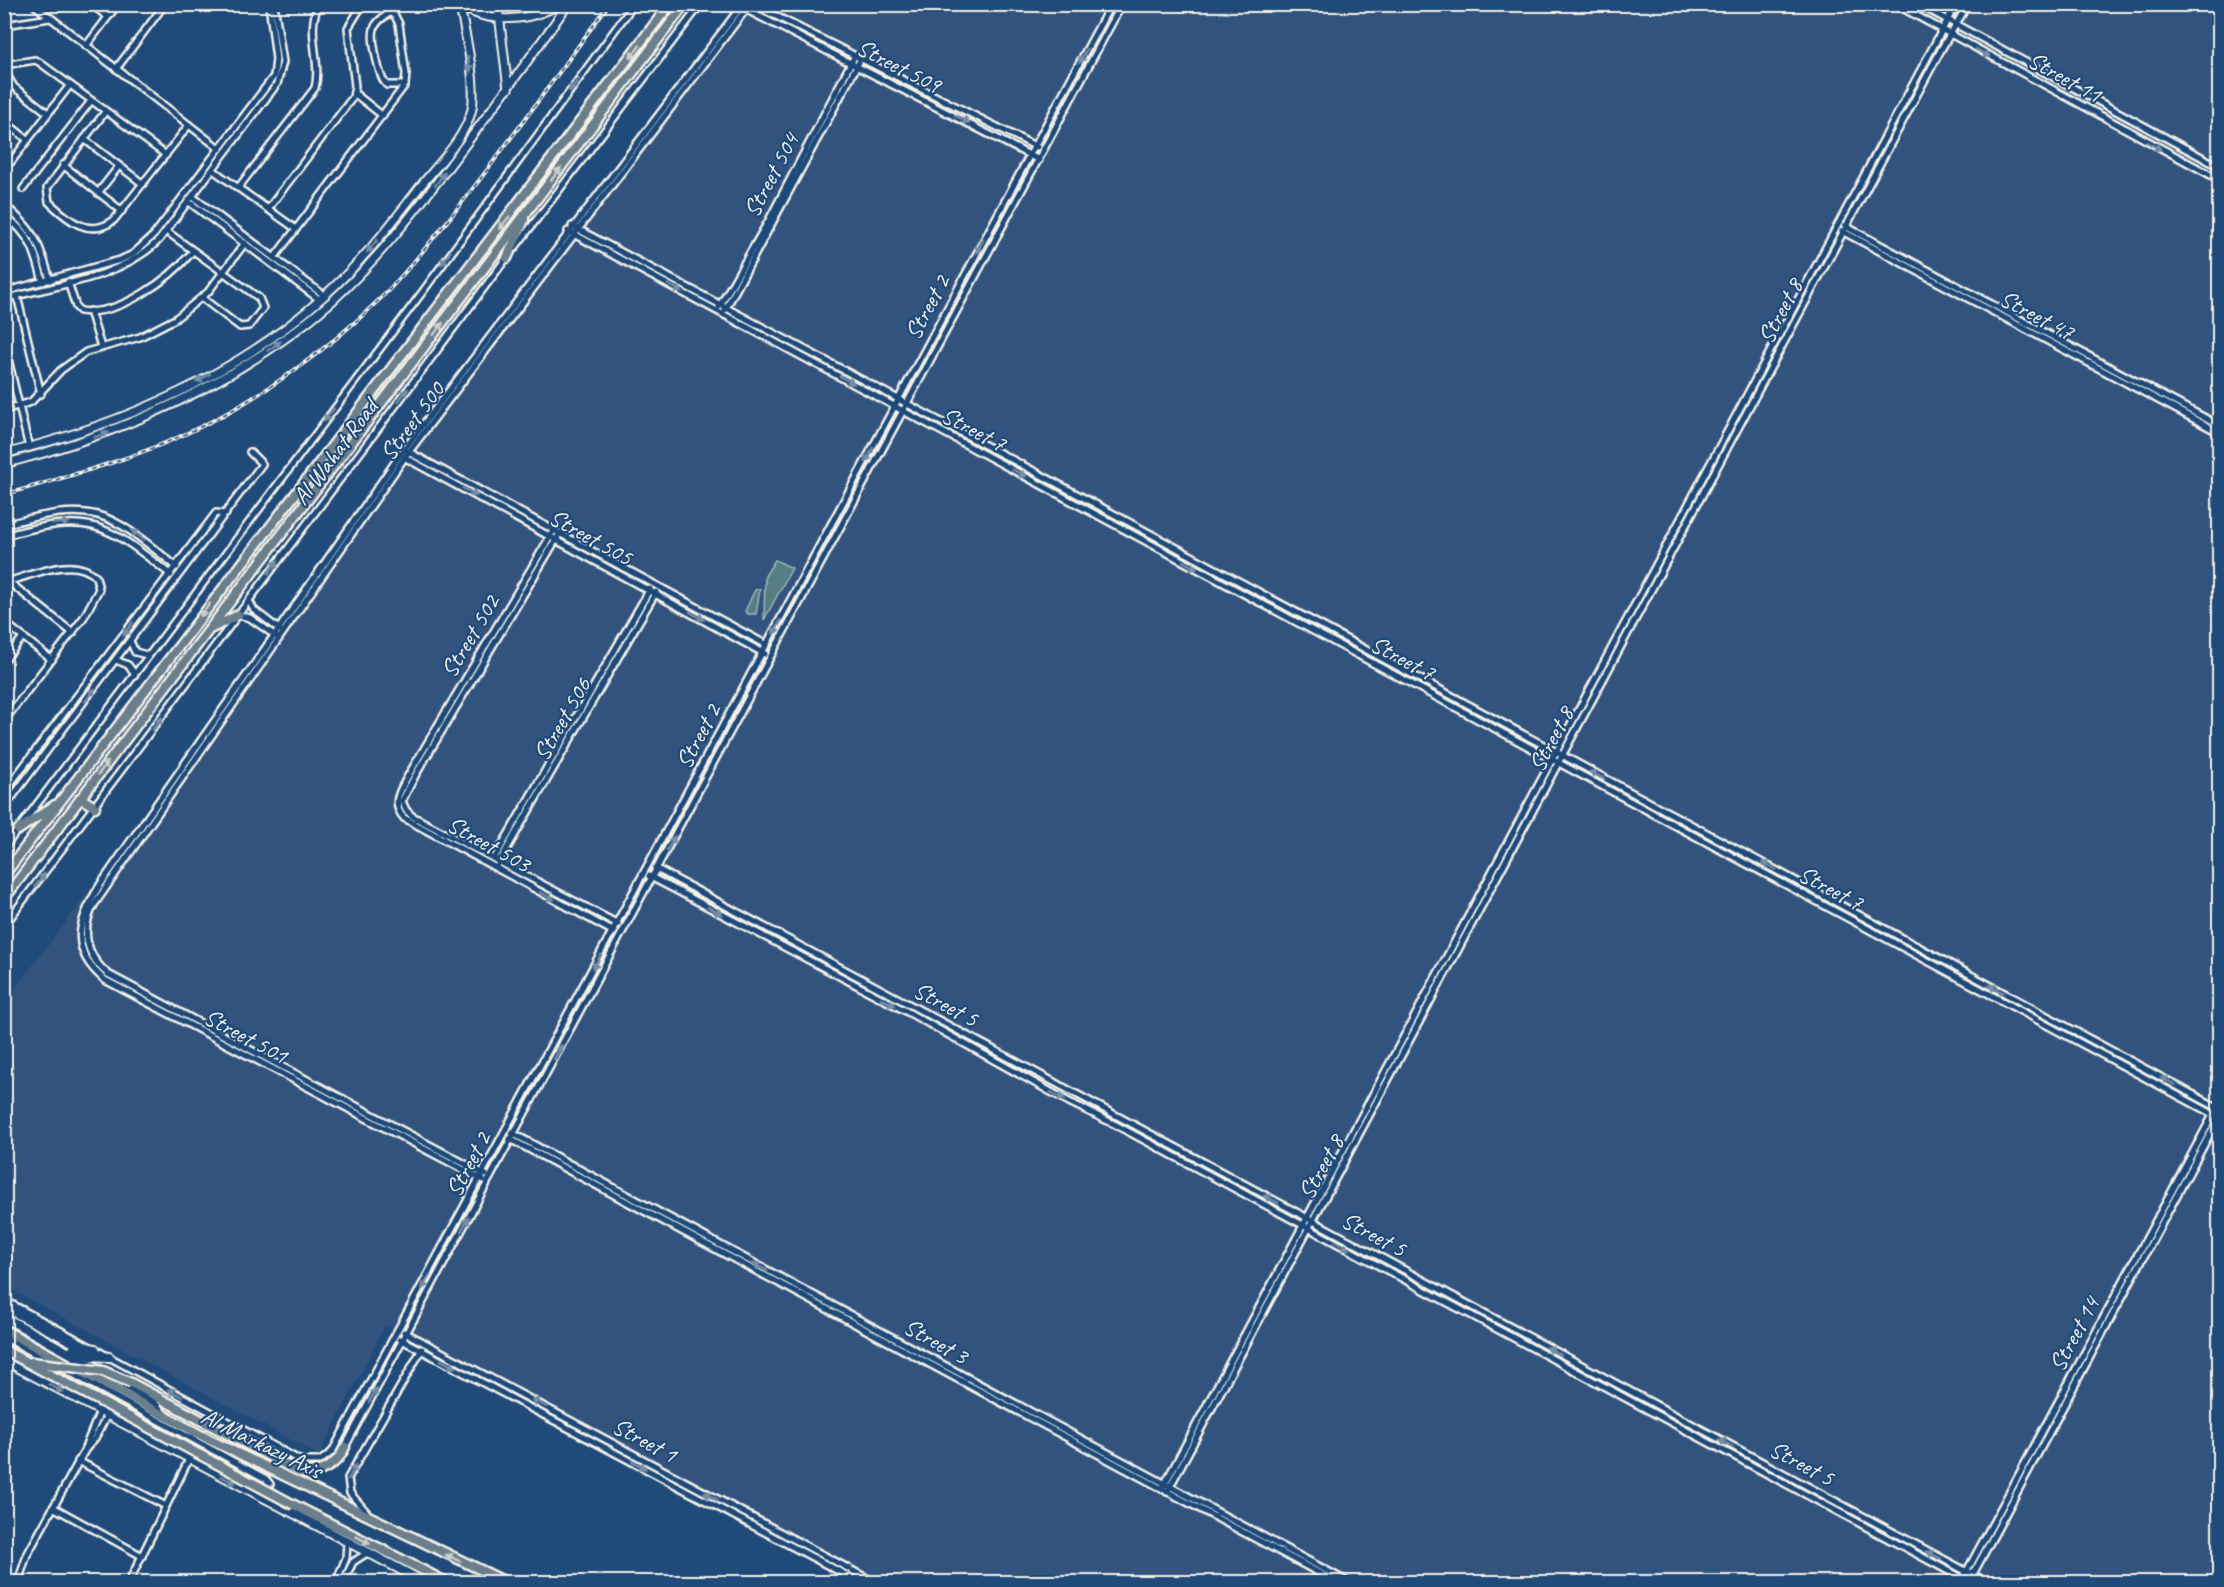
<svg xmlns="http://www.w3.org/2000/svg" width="2224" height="1587" font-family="Caveat,sans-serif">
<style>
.built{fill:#33537e}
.green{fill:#547d84;stroke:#a4b7b6;stroke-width:1.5}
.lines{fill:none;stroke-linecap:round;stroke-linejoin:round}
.minor-casing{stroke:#f4f1e8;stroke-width:10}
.tertiary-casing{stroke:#f4f1e8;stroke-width:11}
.secondary-casing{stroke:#f4f1e8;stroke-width:12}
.trunk-casing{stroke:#f4f1e8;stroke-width:13}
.minor{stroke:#1f4a7a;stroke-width:5}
.tertiary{stroke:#1f4a7a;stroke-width:7}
.secondary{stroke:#1f4a7a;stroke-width:8}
.trunk{stroke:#6b7e8b;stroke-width:8}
.rail-casing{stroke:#f4f1e8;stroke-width:4}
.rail{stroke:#1f4a7a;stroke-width:1.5;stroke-dasharray:4.5;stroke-linecap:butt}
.trunk-bridge-casing{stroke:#f4f1e8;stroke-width:13;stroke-linecap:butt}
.trunk-bridge{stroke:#6b7e8b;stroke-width:8}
.oneway{fill:#cbcecc}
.oneway2{fill:#748da6}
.labels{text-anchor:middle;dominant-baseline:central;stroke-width:4.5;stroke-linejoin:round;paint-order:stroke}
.street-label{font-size:24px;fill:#f4f1e8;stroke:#1f4a7a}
</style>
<rect width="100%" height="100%" fill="#1f4a7a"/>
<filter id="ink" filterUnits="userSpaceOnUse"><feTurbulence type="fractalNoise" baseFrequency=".0167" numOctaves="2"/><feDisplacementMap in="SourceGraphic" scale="12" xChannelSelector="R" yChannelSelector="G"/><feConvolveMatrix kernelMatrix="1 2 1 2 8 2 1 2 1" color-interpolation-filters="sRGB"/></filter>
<g filter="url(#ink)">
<polygon class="built" points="743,5 2219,5 2219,1582 865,1582 385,1326 319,1455 5,1286 4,1003 287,632 406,461"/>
<g class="green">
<polygon points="775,560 792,568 764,620 765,576"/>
<polygon points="760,589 756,614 748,614 745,611 755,590"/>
</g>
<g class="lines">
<defs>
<g id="minor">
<polyline points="33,4 220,149"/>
<polyline points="91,4 108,17"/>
<polyline points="752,4 1037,147"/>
<polyline points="1895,4 2220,180"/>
<polyline points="1918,4 2220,167"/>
<polyline points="745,9 1039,160"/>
<path d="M391,12C384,17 376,21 374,29C371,39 379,79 387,85H405"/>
<polyline points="4,25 50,18"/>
<polyline points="86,46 118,4"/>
<polyline points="4,65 35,60 39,62 166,155"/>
<polyline points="116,69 165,4"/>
<polyline points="4,70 14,87 48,113"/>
<polyline points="354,93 383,116"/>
<path d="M105,112L47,188L49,202C68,220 90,239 114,220L189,125"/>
<polyline points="4,121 28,140"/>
<polyline points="84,139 143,184"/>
<polyline points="4,165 11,162 70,85"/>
<polyline points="63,165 122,211"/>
<polyline points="213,170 296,229"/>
<polyline points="4,182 6,165"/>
<path d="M238,188L315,88C322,60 305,31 319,4"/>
<polyline points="23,189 91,101"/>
<polyline points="98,193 119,166"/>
<polyline points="193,197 325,296"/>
<polyline points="189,202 320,300"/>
<path d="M4,205C34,229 40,244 50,280"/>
<polyline points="268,209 353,97 355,86 348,28 363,4"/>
<path d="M4,214C31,236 35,250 43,282"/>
<polyline points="572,226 1045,477 2220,1109"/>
<polyline points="1845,226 2220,426"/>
<polyline points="166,231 259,298 263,308 249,326 240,327 202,298"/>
<polyline points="568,231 2220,1118"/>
<polyline points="1842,231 2220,433"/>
<polyline points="514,249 701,4"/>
<polyline points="274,258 405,85 406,74 399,24 395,16 380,4"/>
<path d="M68,282L76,307L80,311C119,317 170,279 193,251"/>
<polyline points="4,292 120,260 133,254 154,235 274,76 276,59 269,4"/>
<polyline points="17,296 41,394"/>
<path d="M4,299C56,285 120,279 159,240L277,84L283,62L274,4"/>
<polyline points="719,307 769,220 853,59"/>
<polyline points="725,310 859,62"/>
<polyline points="90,311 101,347"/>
<polyline points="4,342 29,448"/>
<polyline points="4,410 31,402 61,370 86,352 140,337 175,319 208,292 245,243"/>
<polyline points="407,451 767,645"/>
<polyline points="404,457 765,654"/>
<path d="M4,525C96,500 106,510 177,567"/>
<path d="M554,530L409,774C401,789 390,803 404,818L614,932"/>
<polyline points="560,533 415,776 402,801 406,810 412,816 618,924"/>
<path d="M4,536C90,512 104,522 171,575"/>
<polyline points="9,582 73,633"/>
<path d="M4,583C30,576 74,554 96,577L99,589L84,617L4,721"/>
<polyline points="249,601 254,610 280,630"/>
<polyline points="238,615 250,618 277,637"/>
<polyline points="4,622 52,660"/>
<polyline points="130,641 135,652 147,655"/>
<polyline points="116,660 128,665 134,673"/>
<polyline points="4,661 23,637"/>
<polyline points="4,792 216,513 226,514"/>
<polyline points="4,808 262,464 250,452"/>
<polyline points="4,848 421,294 634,4"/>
<polyline points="494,859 650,589"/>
<polyline points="498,864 656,592"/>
<polyline points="655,868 1986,1582"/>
<polyline points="649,876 904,1010 1069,1102 1116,1125 1969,1582"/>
<polyline points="4,926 508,256"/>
<polyline points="512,1133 1348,1582"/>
<polyline points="510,1139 1336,1582"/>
<path d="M486,1175L108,974C86,956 80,930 94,905L405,457L750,4"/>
<path d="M483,1180L105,980C68,950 78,920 100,885L400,455L743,4"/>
<polyline points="4,1300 301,1461 320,1461 332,1452 1111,4"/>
<polyline points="404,1332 874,1582"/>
<polyline points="4,1337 52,1363"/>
<polyline points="400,1339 859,1582"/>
<polyline points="60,1367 266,1479 270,1484 269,1492"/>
<polyline points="345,1447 1122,4"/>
<polyline points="85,1448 100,1411"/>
<polyline points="78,1461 166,1506"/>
<polyline points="1162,1489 1956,4"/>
<polyline points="1167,1492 1942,48 1968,4"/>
<polyline points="53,1507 142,1556"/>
<polyline points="368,1514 350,1493 348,1478 422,1349"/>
<polyline points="1972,1576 2219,1117"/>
<polyline points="18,1582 27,1555 85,1450 95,1438 107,1415"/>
<polyline points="129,1582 189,1459"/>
<polyline points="336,1582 346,1558 347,1543"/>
<polyline points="343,1582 353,1562 367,1553"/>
<polyline points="1961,1582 2220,1102"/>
<polyline points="2215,1582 2220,1574"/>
</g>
<g id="tertiary">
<path d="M458,4C487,25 530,22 559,4"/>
<polyline points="489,4 509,7 527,4"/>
<polyline points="498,6 508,89"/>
<path d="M4,454C119,425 235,377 323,297C359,265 390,226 419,188C437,165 465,139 472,109C477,81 465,35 460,6"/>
<path d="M4,464C124,433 237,384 331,302C376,261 413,214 450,165C490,112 530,59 568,4"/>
</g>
<g id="secondary">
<polyline points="4,1307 80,1346 95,1349"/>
<polyline points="4,1317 100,1370"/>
<polyline points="73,1349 91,1356 109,1357"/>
<polyline points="4,1360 424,1582"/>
<polyline points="116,1380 152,1401 163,1415"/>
</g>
<g id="trunk">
<polyline points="507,258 524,220"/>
<polyline points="212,628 238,615"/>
<polyline points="80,798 95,807"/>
<polyline points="18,830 55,805"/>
<polyline points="4,875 670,4"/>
<polyline points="4,899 685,4"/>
<polyline points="4,1330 210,1440 506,1582"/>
<path d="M131,1383L299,1472C319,1475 337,1466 345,1447"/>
<polyline points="294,1505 446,1582"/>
</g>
</defs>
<use href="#minor" class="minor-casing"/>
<use href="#tertiary" class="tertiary-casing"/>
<use href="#secondary" class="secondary-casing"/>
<use href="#trunk" class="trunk-casing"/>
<use href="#minor" class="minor"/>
<use href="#tertiary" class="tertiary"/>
<use href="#secondary" class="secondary"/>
<use href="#trunk" class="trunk"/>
<defs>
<path id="rail" d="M4,495C64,477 124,462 181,436C251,405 326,352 381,298C406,273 427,246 449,219C505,149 556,76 609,4"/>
</defs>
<use href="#rail" class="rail-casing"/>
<use href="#rail" class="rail"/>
<defs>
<g id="trunk-bridge">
<polyline points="4,1350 294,1505"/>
<polyline points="32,1362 103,1371 131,1383"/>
</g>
</defs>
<use href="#trunk-bridge" class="trunk-bridge-casing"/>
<use href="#trunk-bridge" class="trunk-bridge"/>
</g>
<defs><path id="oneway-solid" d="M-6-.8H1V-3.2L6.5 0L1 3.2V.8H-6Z" transform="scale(1.5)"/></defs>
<g class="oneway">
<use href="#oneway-solid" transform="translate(635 52) rotate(127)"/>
<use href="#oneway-solid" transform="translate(556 174) rotate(-52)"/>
<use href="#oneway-solid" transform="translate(504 223) rotate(128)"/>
<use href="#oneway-solid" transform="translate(438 329) rotate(-53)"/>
<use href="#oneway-solid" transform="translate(205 610) rotate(127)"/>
<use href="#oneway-solid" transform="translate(103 768) rotate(-53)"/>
<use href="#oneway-solid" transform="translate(363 1540) rotate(27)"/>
<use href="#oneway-solid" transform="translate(453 1558) rotate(-155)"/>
</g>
<g class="oneway2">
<use href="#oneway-solid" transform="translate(1983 53) rotate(29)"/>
<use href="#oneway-solid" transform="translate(1083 56) rotate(118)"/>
<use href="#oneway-solid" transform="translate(469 64) rotate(82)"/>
<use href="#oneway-solid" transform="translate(574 85) rotate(127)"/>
<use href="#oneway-solid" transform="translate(962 119) rotate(27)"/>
<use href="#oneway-solid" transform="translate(2154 146) rotate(29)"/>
<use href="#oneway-solid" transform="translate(440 179) rotate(-53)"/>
<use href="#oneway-solid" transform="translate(372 246) rotate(130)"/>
<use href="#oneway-solid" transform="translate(980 246) rotate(117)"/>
<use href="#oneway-solid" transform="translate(446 258) rotate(125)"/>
<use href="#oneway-solid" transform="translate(675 288) rotate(28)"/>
<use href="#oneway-solid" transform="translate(274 346) rotate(-35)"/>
<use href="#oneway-solid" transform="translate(203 378) rotate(152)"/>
<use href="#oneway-solid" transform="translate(847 380) rotate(29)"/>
<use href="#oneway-solid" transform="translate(403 395) rotate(-53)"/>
<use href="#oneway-solid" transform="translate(329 415) rotate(127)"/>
<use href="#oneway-solid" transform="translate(101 435) rotate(-20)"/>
<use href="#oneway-solid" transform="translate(869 455) rotate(118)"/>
<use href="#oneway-solid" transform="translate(1019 473) rotate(28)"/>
<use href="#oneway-solid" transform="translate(470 492) rotate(28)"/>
<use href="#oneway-solid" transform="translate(61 523) rotate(-5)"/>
<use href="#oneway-solid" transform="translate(138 535) rotate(-141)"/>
<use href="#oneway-solid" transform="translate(1190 565) rotate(28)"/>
<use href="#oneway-solid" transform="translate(273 567) rotate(-53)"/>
<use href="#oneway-solid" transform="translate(697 616) rotate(29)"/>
<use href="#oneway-solid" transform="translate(777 627) rotate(118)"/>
<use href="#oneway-solid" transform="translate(128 629) rotate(127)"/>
<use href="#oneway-solid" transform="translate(90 695) rotate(-53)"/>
<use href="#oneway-solid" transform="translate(157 724) rotate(-54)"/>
<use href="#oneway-solid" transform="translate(1597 775) rotate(-152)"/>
<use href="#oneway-solid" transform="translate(671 843) rotate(-62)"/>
<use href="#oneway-solid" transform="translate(1769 866) rotate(-152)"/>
<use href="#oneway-solid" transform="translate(40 880) rotate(-53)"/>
<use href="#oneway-solid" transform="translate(547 896) rotate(28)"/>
<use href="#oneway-solid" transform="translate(715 911) rotate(27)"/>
<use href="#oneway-solid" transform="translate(597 962) rotate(118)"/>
<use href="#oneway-solid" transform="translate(1996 989) rotate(-153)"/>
<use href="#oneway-solid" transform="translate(888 1002) rotate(27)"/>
<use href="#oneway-solid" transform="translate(558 1052) rotate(-62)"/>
<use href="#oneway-solid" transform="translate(2168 1081) rotate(-151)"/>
<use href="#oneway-solid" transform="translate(1058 1096) rotate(28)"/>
<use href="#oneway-solid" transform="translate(1271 1199) rotate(-152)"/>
<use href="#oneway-solid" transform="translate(465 1224) rotate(-62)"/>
<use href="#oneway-solid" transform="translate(1342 1246) rotate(28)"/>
<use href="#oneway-solid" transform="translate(760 1267) rotate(-152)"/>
<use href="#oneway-solid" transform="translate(426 1282) rotate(118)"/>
<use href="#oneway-solid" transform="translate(1554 1351) rotate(-152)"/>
<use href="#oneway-solid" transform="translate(448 1364) rotate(28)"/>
<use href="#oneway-solid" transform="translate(56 1388) rotate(28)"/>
<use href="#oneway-solid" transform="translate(175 1393) rotate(-152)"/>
<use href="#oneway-solid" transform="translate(373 1395) rotate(-61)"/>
<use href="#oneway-solid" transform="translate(539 1403) rotate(-152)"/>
<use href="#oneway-solid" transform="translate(1726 1443) rotate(-152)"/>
<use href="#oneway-solid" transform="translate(639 1465) rotate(28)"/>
<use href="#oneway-solid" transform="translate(352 1472) rotate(-63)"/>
<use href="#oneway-solid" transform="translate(228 1480) rotate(28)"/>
<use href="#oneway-solid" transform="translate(711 1496) rotate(-152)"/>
<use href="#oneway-solid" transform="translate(1934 1555) rotate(-152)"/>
</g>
</g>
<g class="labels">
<g class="street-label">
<text transform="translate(899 66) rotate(27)">Street 509</text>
<text transform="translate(2065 77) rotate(29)">Street 11</text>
<text transform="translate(771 175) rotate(-62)">Street 504</text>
<text transform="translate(927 307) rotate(-62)">Street 2</text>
<text transform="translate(1780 311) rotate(-62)">Street 8</text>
<text transform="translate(2037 315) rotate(28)">Street 47</text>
<text transform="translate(412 421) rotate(-53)">Street 500</text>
<text transform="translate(974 429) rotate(28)">Street 7</text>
<text transform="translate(335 452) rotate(-53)">Al Wahat Road</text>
<text transform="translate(591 537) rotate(29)">Street 505</text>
<text transform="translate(470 636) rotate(-59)">Street 502</text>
<text transform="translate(1403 658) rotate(28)">Street 7</text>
<text transform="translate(562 719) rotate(-60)">Street 506</text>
<text transform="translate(698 736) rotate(-62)">Street 2</text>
<text transform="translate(1551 739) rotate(-62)">Street 8</text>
<text transform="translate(489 844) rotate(29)">Street 503</text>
<text transform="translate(1831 888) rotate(28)">Street 7</text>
<text transform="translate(946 1004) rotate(28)">Street 5</text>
<text transform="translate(246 1036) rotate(28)">Street 501</text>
<text transform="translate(468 1164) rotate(-62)">Street 2</text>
<text transform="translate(1321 1167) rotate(-61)">Street 8</text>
<text transform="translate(1374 1234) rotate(28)">Street 5</text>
<text transform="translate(2074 1334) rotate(-62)">Street 14</text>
<text transform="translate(936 1341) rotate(29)">Street 3</text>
<text transform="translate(645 1440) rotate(28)">Street 1</text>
<text transform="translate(262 1443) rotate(26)">Al Markazy Axis</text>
<text transform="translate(1802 1463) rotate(28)">Street 5</text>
</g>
</g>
<rect width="2224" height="1587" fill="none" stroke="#1f4a7a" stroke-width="24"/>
<rect x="12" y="12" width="2200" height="1563" fill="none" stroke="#f4f1e8" stroke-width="2" filter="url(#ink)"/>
</svg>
